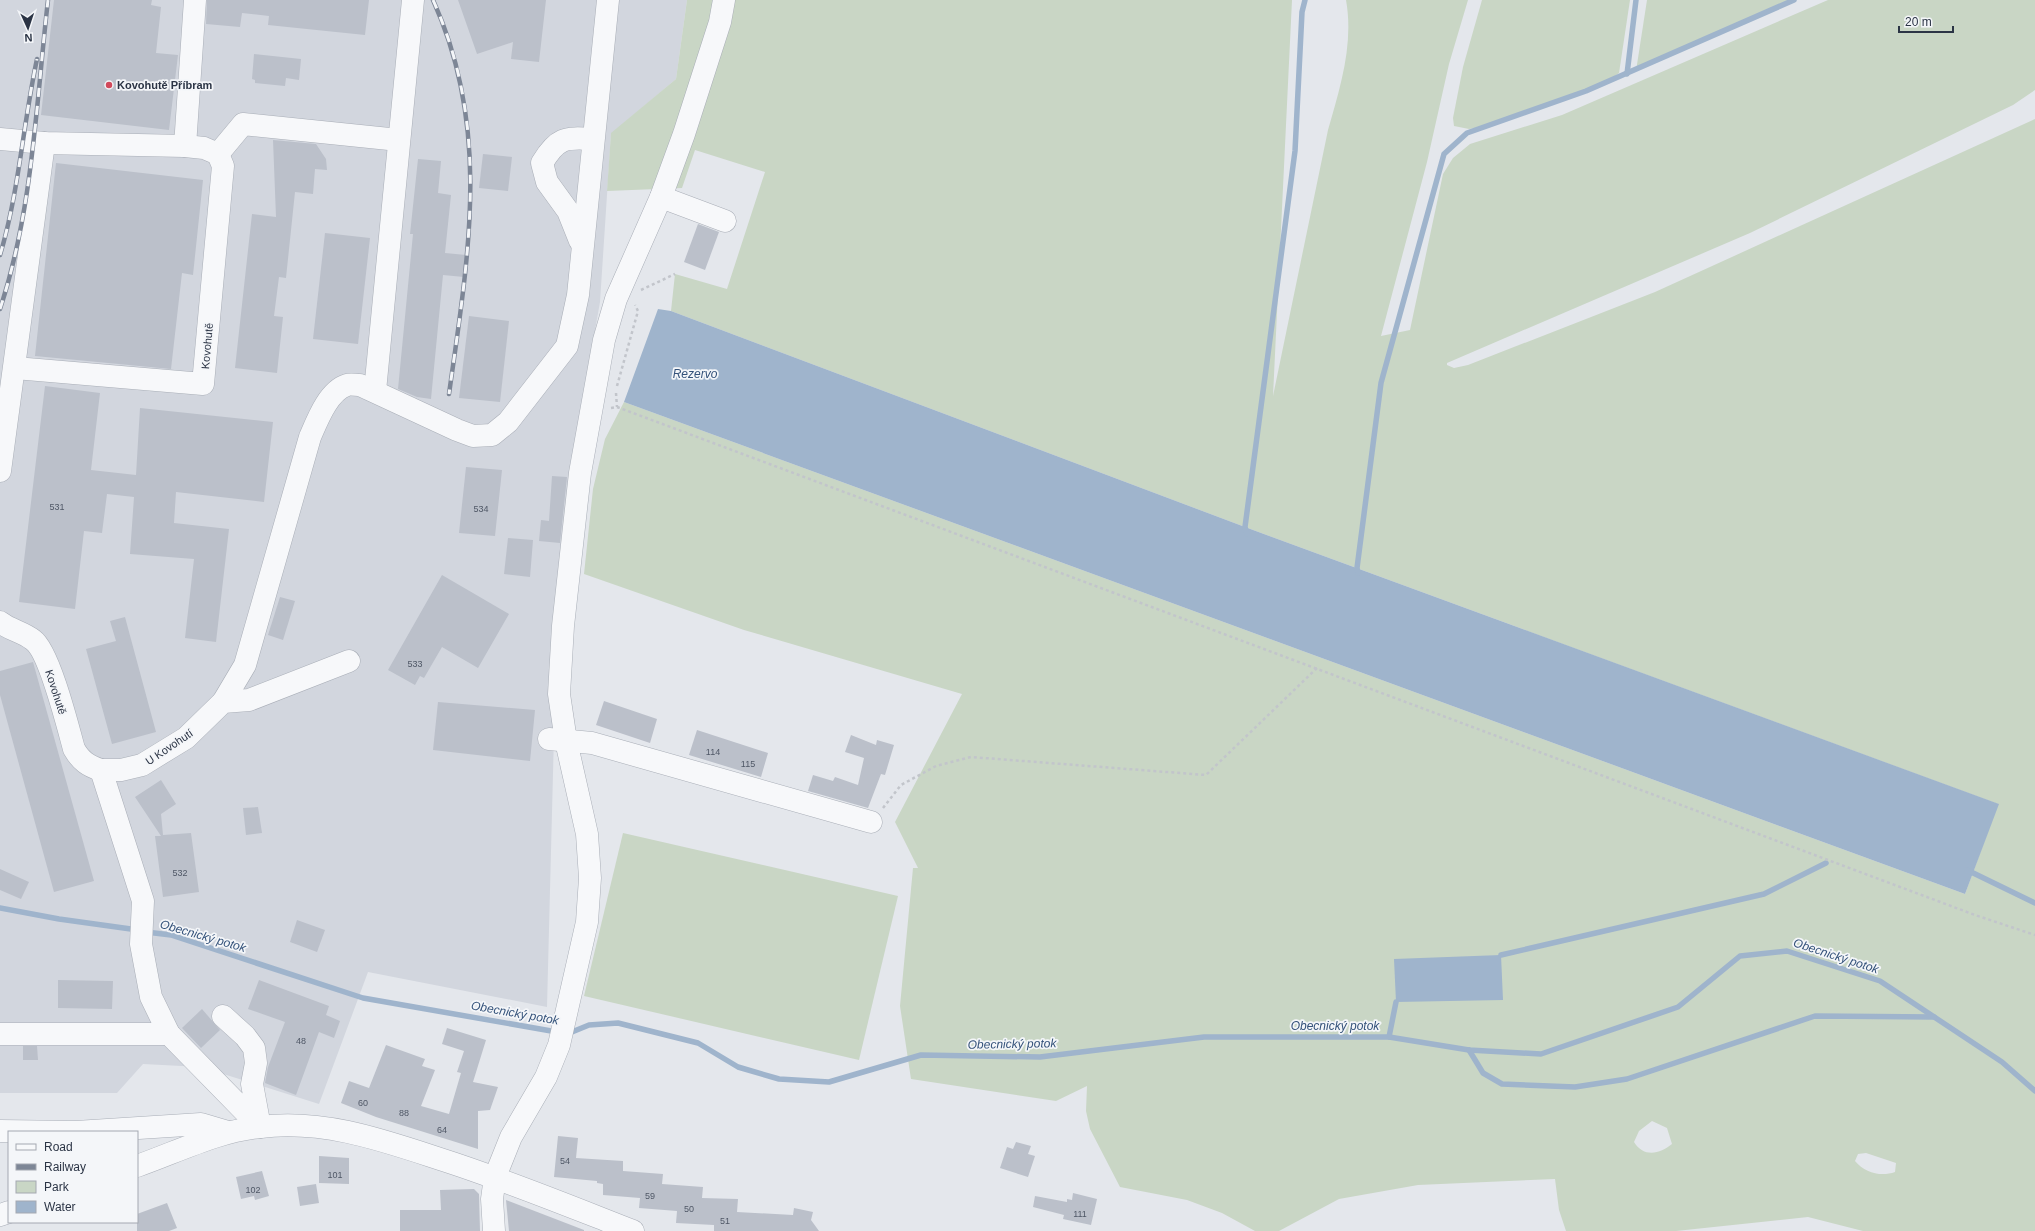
<svg xmlns="http://www.w3.org/2000/svg" width="2035" height="1231" font-family="Arial,sans-serif">
<style>
.built{fill:#d2d6de}
.green{fill:#c9d6c5;fill-rule:evenodd}
.water{fill:#9fb4cc}
.lines{fill:none;stroke-linecap:round;stroke-linejoin:round}
.stream{stroke:#9fb4cc;stroke-width:5.5}
.building{fill:#bbc0ca}
.minor-casing{stroke:#a9aeb7;stroke-width:23}
.path{stroke:#c2c5cb;stroke-width:2.5;stroke-dasharray:3 3;stroke-linecap:butt}
.minor{stroke:#f7f8fa;stroke-width:22}
.rail-casing{stroke:#7d8696;stroke-width:4.5}
.rail{stroke:#f4f6f9;stroke-width:3;stroke-dasharray:9;stroke-linecap:butt}
.poi-dot{fill:#d1495b;stroke:#f4f6f9;stroke-width:1.5}
.labels{text-anchor:middle;dominant-baseline:central;stroke-width:3.5;stroke-linejoin:round;paint-order:stroke}
.number-label{font-size:9px;fill:#4f5766}
.poi-label{font-size:11px;font-weight:bold;fill:#2b3445;stroke:#f4f6f9;text-anchor:start}
.street-label{font-size:11px;fill:#2b3445;stroke:#f4f6f9}
.water-label{font-size:12px;font-style:italic;fill:#34527a;stroke:#f4f6f9}
</style>
<rect width="100%" height="100%" fill="#e4e7ec"/>
<polygon class="built" points="0,0 687,0 676,79 611,134 600,302 569,477 558,579 547,1007 368,972 319,1104 201,1067 143,1064 117,1093 0,1093"/>
<g class="green">
<path d="M687,0H1292L1273,396L1328,130C1340,88 1354,44 1346,0H1468L1449,64L1427,162L1381,336L1410,330L1443,174L1453,158L1470,144L1562,115L1828,0H2035V90L2013,105L1750,233L1447,363V365L1454,368L1468,365L1655,292L2035,119V1231H1863L1808,1217L1676,1231H1566L1559,1210L1555,1179L1418,1185L1339,1199L1279,1231H1255L1222,1213L1187,1200L1120,1187L1090,1129L1086,1111L1087,1086L1056,1101L911,1079L900,1006L913,868H918L895,822L962,694L744,630L584,574L593,489L605,439L624,402L1965,894L1998,804L1245,527L671,311L675,274L727,289L765,172L695,150L682,188L607,191L611,133L676,79ZM1652,1121L1667,1128L1672,1144C1660,1154 1644,1158 1634,1142L1639,1131ZM1866,1153L1896,1163L1895,1172C1881,1177 1865,1173 1855,1161L1858,1154Z"/>
<polygon points="1482,0 1630,0 1619,73 1600,87 1483,127 1469,129 1454,126 1453,118 1463,67"/>
<polygon points="1647,0 1789,0 1636,71"/>
<polygon points="623,833 898,896 859,1060 584,996"/>
</g>
<g class="water">
<polygon points="658,309 671,311 1245,527 1999,804 1965,894 624,402"/>
<polygon points="1501,955 1503,1000 1396,1002 1394,959"/>
</g>
<g class="lines">
<g class="stream">
<polyline points="1627,74 1636,0"/>
<polyline points="1247,534 1245,527 1295,151 1302,12 1305,0"/>
<polyline points="1358,573 1357,568 1381,383 1444,154 1467,133 1586,91 1794,0"/>
<polyline points="1967,870 2035,903"/>
<polyline points="0,908 59,919 138,930"/>
<polyline points="146,932 171,935 363,998 557,1032"/>
<polyline points="1501,955 1764,894 1826,863"/>
<polyline points="567,1034 589,1025 618,1023 698,1043 738,1067 779,1079 829,1082 921,1055 1040,1057 1204,1037 1389,1037 1469,1050 1541,1054 1678,1007 1740,956 1787,951 1880,981 2002,1062 2035,1091"/>
<polyline points="1389,1037 1396,1002"/>
<polyline points="1469,1050 1483,1073 1502,1084 1575,1087 1627,1079 1815,1016 1934,1017"/>
</g>
</g>
<g class="building">
<polygon points="54,0 152,0 151,5 161,7 156,53 178,55 169,130 41,115"/>
<polygon points="207,0 369,0 365,35 268,25 269,16 242,13 240,27 206,24"/>
<polygon points="458,0 546,0 539,62 511,59 513,42 477,54"/>
<polygon points="254,54 301,59 299,80 286,78 285,86 255,83 255,80 252,79"/>
<polygon points="273,140 316,144 326,159 327,170 315,169 313,194 295,192 286,278 279,277 274,316 283,317 277,373 235,368 252,214 276,217"/>
<polygon points="483,154 512,157 508,191 479,188"/>
<polygon points="418,159 441,161 438,193 451,195 445,253 466,255 464,277 443,275 431,399 417,397 398,389 413,234 410,234"/>
<polygon points="56,163 203,180 193,275 182,273 171,369 35,356"/>
<polygon points="698,224 719,232 705,270 684,262"/>
<polygon points="325,233 370,238 358,344 313,339"/>
<polygon points="469,316 509,321 500,402 459,398"/>
<polygon points="45,386 100,393 91,470 136,475 140,408 273,422 264,502 176,492 174,523 229,529 216,642 185,638 194,559 130,554 134,497 107,494 102,533 84,531 75,609 19,602"/>
<polygon points="466,467 502,470 495,536 459,533"/>
<polygon points="552,476 567,477 560,543 539,541 541,520 549,521"/>
<polygon points="508,538 533,540 530,577 504,574"/>
<polygon points="442,575 509,614 478,668 442,647 424,678 420,676 415,685 388,670"/>
<polygon points="280,597 295,601 283,640 268,635"/>
<polygon points="125,617 156,732 112,744 86,649 116,641 110,621"/>
<polygon points="33,662 94,881 54,892 0,695 0,671"/>
<polygon points="604,701 657,719 650,743 596,725"/>
<polygon points="438,702 535,710 530,761 433,750"/>
<polygon points="697,730 768,753 761,777 689,755"/>
<polygon points="851,735 876,745 877,740 894,745 885,775 881,774 868,808 808,791 813,775 833,781 835,777 858,785 864,758 845,752"/>
<polygon points="161,780 176,804 161,814 163,835 191,833 199,892 163,897 155,836 161,836 135,797"/>
<polygon points="258,807 262,833 246,835 243,808"/>
<polygon points="0,869 29,882 21,899 0,890"/>
<polygon points="297,920 325,930 317,952 290,942"/>
<polygon points="58,980 113,981 112,1009 58,1008"/>
<polygon points="259,980 329,1006 326,1015 340,1021 334,1038 319,1032 296,1095 265,1083 268,1067 285,1022 248,1009"/>
<polygon points="202,1009 220,1030 201,1048 182,1028"/>
<polygon points="447,1028 486,1040 473,1082 498,1087 490,1110 478,1111 478,1149 376,1117 341,1103 349,1081 369,1088 386,1045 425,1059 422,1066 435,1070 421,1106 449,1114 461,1073 457,1072 464,1051 442,1044"/>
<polygon points="23,1046 37,1046 38,1060 23,1060"/>
<polygon points="558,1136 578,1138 576,1158 623,1161 623,1171 663,1174 662,1184 703,1187 702,1198 738,1199 737,1212 793,1215 794,1208 813,1212 811,1220 819,1231 714,1231 714,1225 676,1223 677,1211 639,1208 640,1198 603,1195 603,1184 597,1183 597,1181 554,1177"/>
<polygon points="1016,1142 1031,1146 1028,1154 1035,1156 1028,1177 1000,1168 1007,1147 1013,1149"/>
<polygon points="319,1156 349,1158 349,1184 319,1183"/>
<polygon points="262,1171 269,1196 255,1200 254,1196 241,1199 236,1177"/>
<polygon points="316,1184 319,1203 300,1206 297,1187"/>
<polygon points="474,1189 479,1194 480,1231 400,1231 400,1210 441,1210 440,1190"/>
<polygon points="1073,1193 1097,1199 1091,1225 1063,1219 1064,1215 1033,1207 1035,1196 1067,1202 1067,1199 1072,1200"/>
<polygon points="506,1200 584,1230 584,1231 509,1231"/>
<polygon points="167,1203 177,1228 169,1231 137,1231 137,1214"/>
</g>
<g class="lines">
<defs>
<g id="minor">
<polyline points="0,139 44,143 185,146 204,148 218,154 223,166 203,384 15,368"/>
<polyline points="185,146 195,0"/>
<polyline points="218,154 243,124 399,140"/>
<polyline points="661,197 725,221"/>
<path d="M580,241L568,211L547,182L542,163C557,138 565,137 592,139"/>
<polyline points="375,391 413,0"/>
<polyline points="0,471 44,143"/>
<path d="M0,622C10,630 23,632 33,640C49,651 68,727 74,749C81,761 88,766 101,770"/>
<path d="M223,702L245,665L310,437C317,421 328,391 347,385C350,384 356,385 360,385L457,430L473,436L492,435L508,422L567,346L578,295L608,0"/>
<polyline points="549,739 592,743 871,822"/>
<polyline points="223,1016 245,1036 254,1048 256,1063 252,1084 260,1127 169,1034 151,997 141,944 143,901 101,770 121,770 142,765 186,738 223,702 249,700 349,661"/>
<polyline points="1,1034 169,1034"/>
<polyline points="0,1131 76,1132 201,1124 228,1132"/>
<path d="M137,1166C177,1152 218,1131 260,1127C323,1119 382,1140 440,1159C506,1180 569,1206 633,1231"/>
<polyline points="0,1215 9,1212"/>
<polyline points="494,1231 492,1199 495,1177 511,1137 546,1077 559,1045 587,922 590,878 587,834 566,741 559,694 563,626 580,473 604,340 616,299 661,197 684,134 720,22 724,0"/>
</g>
</defs>
<use href="#minor" class="minor-casing"/>
<g class="path">
<polyline points="641,290 675,274"/>
<polyline points="617,386 638,311 635,305"/>
<polyline points="616,393 617,407"/>
<polyline points="611,408 617,407 1975,915 2035,935"/>
<polyline points="883,808 901,785 936,766 971,757 1206,775 1317,668"/>
</g>
<use href="#minor" class="minor"/>
<defs>
<g id="rail">
<path d="M433,0C492,130 468,258 449,394"/>
<path d="M0,255C19,192 23,124 37,59"/>
<path d="M0,309C33,209 36,104 48,0"/>
</g>
</defs>
<use href="#rail" class="rail-casing"/>
<use href="#rail" class="rail"/>
</g>
<circle class="poi-dot" cx="109" cy="85" r="4"/>
<g class="labels">
<g class="number-label">
<text x="57" y="507">531</text>
<text x="481" y="509">534</text>
<text x="415" y="664">533</text>
<text x="713" y="752">114</text>
<text x="748" y="764">115</text>
<text x="180" y="873">532</text>
<text x="301" y="1041">48</text>
<text x="363" y="1103">60</text>
<text x="404" y="1113">88</text>
<text x="442" y="1130">64</text>
<text x="565" y="1161">54</text>
<text x="335" y="1175">101</text>
<text x="253" y="1190">102</text>
<text x="650" y="1196">59</text>
<text x="689" y="1209">50</text>
<text x="1080" y="1214">111</text>
<text x="725" y="1221">51</text>
</g>
<g class="poi-label">
<text x="117" y="85">Kovohutě Příbram</text>
</g>
<g class="street-label">
<text transform="translate(207 346) rotate(-85)">Kovohutě</text>
<text transform="translate(56 692) rotate(72)">Kovohutě</text>
<text transform="translate(169 747) rotate(-34)">U Kovohutí</text>
</g>
<g class="water-label">
<text x="695" y="374">Rezervo</text>
<text transform="translate(203 936) rotate(16)">Obecnický potok</text>
<text transform="translate(1836 956) rotate(18)">Obecnický potok</text>
<text transform="translate(515 1013) rotate(10)">Obecnický potok</text>
<text x="1335" y="1026">Obecnický potok</text>
<text transform="translate(1012 1044) rotate(-1)">Obecnický potok</text>
</g>
</g>
<rect x="8" y="1131" width="130" height="92" fill="#f4f6f9" stroke="#a4a8b1"/>
<rect x="16" y="1144" width="20" height="6" fill="#f7f8fa" stroke="#a4a8b1"/>
<text x="44" y="1151" font-size="12" fill="#2b3445">Road</text>
<rect x="16" y="1164" width="20" height="6" fill="#7d8696" stroke="#a4a8b1"/>
<text x="44" y="1171" font-size="12" fill="#2b3445">Railway</text>
<rect x="16" y="1181" width="20" height="12" fill="#c9d6c5" stroke="#a4a8b1"/>
<text x="44" y="1191" font-size="12" fill="#2b3445">Park</text>
<rect x="16" y="1201" width="20" height="12" fill="#9fb4cc" stroke="#a4a8b1"/>
<text x="44" y="1211" font-size="12" fill="#2b3445">Water</text>
<g transform="translate(28 28) rotate(177)" stroke="#f4f6f9" stroke-width="3" paint-order="stroke">
<path d="M0-3L7 15L0 10L-7 15Z" fill="#2b3445"/>
<text y="-6" font-size="11" font-weight="bold" text-anchor="middle" fill="#2b3445">N</text>
</g>
<path d="M1899 26v6h54v-6" fill="none" stroke="#2b3445" stroke-width="2"/>
<text x="1905" y="26" font-size="12" fill="#2b3445" stroke="#f4f6f9" stroke-width="3" paint-order="stroke">20 m</text>
</svg>
